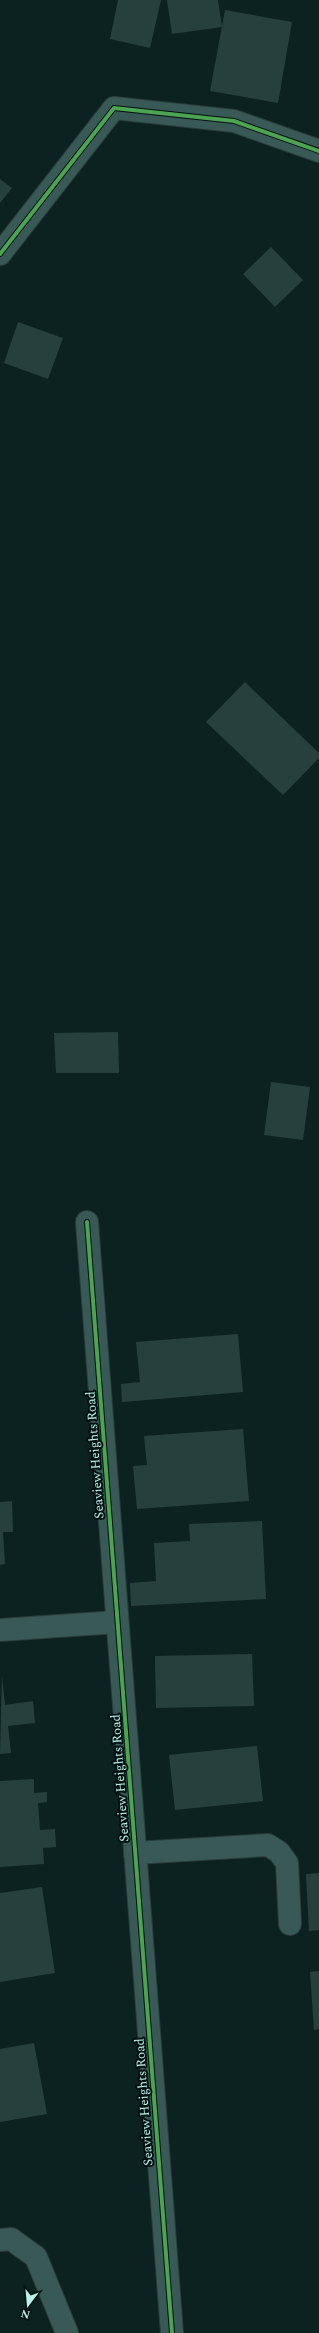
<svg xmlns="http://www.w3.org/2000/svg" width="319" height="2333" font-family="Spectral,serif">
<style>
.building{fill:#28403d}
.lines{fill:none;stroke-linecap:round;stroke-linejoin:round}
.minor-casing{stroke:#2a3d3b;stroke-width:24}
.minor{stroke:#395956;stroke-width:22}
.cycleway-casing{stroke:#001210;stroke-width:6}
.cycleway{stroke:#4ca352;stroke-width:4}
.labels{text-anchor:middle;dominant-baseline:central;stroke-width:4;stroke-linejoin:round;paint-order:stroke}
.street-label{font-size:13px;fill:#bcf1ea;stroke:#001210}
</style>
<rect width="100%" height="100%" fill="#0c2220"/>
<g class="building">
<polygon points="118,0 161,0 150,48 110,39"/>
<polygon points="167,0 218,0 222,27 172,34"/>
<polygon points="225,10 292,22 278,103 210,91"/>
<polygon points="0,179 12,188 0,203"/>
<polygon points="271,247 303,280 275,307 243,274"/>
<polygon points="18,322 63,338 48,379 4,363"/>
<polygon points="245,682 319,753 319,758 283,795 206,722"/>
<polygon points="118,1032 119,1073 56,1073 54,1033"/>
<polygon points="271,1082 310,1087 303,1140 264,1135"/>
<polygon points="238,1334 243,1392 122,1402 121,1384 140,1382 136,1342"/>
<polygon points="243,1429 249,1501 137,1509 133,1466 147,1465 144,1436"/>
<polygon points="12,1501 13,1532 3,1532 5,1564 0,1565 0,1502"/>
<polygon points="262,1521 266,1599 131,1606 130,1583 156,1581 154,1543 190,1541 189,1524"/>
<polygon points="252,1654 254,1706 156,1708 155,1656"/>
<polygon points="2,1676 5,1705 33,1701 35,1723 8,1726 11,1753 0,1754"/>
<polygon points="257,1746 263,1801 175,1810 169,1755"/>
<polygon points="34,1779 34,1793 47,1792 47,1802 38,1803 40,1830 55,1829 56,1847 43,1848 44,1864 0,1867 0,1781"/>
<polygon points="319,1873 319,1930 309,1931 306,1874"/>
<polygon points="42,1887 55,1973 0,1982 0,1893"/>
<polygon points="319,1971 319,2029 314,2030 310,1972"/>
<polygon points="34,2043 47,2114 0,2122 0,2049"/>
</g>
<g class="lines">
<defs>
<g id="minor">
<polyline points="0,254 114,108 234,121 319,151"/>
<polyline points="87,1222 172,2333"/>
<polyline points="0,1630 117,1622"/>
<polyline points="135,1853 268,1845 279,1852 287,1863 290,1924"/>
<polyline points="0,2240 11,2239 36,2257 67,2333"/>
</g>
</defs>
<use href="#minor" class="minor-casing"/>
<use href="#minor" class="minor"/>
<defs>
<g id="cycleway">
<polyline points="0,254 114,108 234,121 319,151"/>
<polyline points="87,1222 172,2333"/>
</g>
</defs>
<use href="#cycleway" class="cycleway-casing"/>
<use href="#cycleway" class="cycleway"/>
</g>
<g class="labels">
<g class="street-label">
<text transform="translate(95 1455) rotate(-94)">Seaview Heights Road</text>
<text transform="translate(120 1778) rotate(-94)">Seaview Heights Road</text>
<text transform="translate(144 2102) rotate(-94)">Seaview Heights Road</text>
</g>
</g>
<g transform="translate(28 2305) rotate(196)" stroke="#001210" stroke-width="3" paint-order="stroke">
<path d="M0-3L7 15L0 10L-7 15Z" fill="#bcf1ea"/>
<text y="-6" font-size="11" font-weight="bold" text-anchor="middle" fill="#bcf1ea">N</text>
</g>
</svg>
